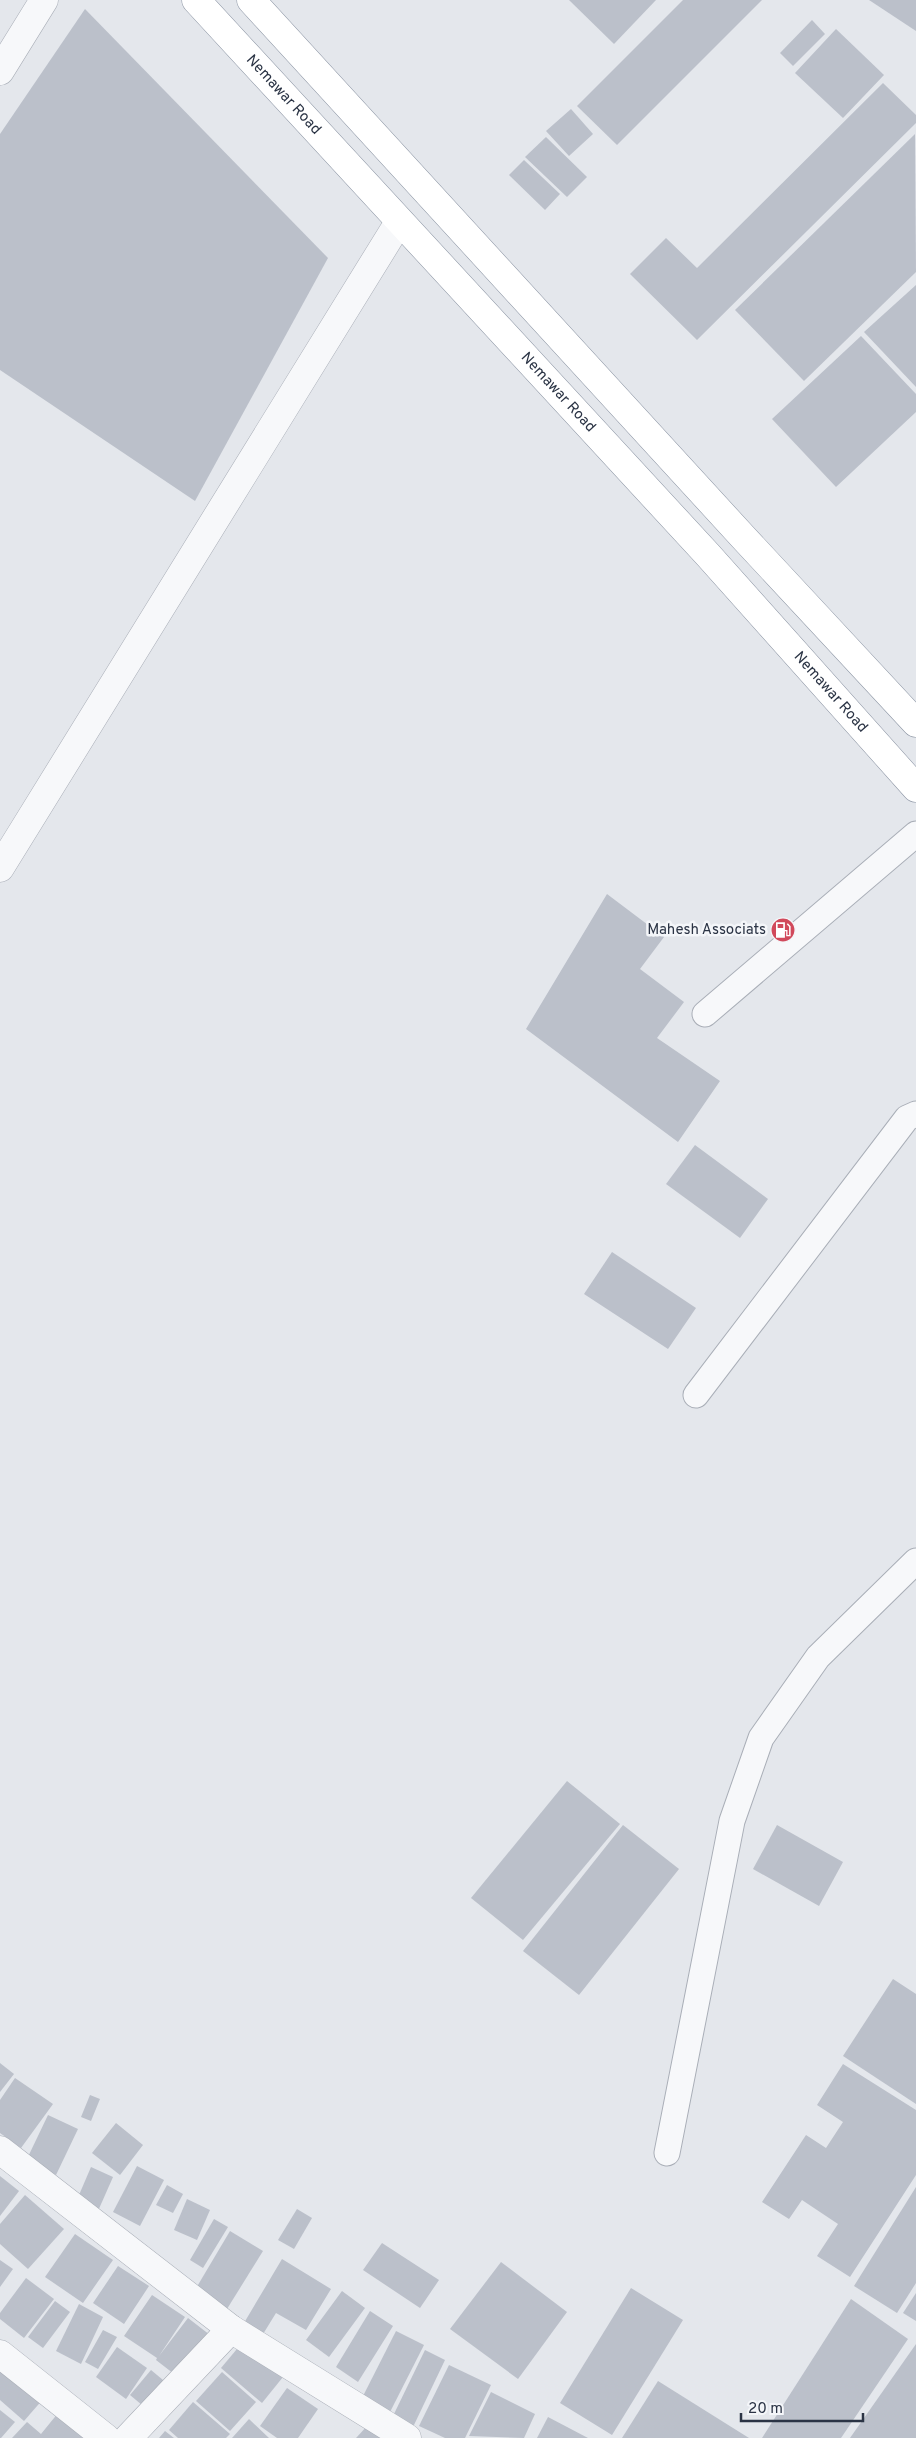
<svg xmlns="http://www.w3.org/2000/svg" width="916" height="2438" font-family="Overpass,sans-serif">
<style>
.building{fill:#bbc0ca}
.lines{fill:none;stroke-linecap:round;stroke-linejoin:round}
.service-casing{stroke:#a9aeb7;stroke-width:27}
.minor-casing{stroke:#a9aeb7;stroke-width:29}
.trunk-casing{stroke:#8b94a3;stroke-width:29}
.service{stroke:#f7f8fa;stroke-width:25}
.minor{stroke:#f7f8fa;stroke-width:28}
.trunk{stroke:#fff;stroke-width:28}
.labels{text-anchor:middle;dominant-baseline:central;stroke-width:5;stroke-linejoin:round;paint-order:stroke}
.street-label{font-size:15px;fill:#2b3445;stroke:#f4f6f9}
.poi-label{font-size:15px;fill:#2b3445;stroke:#f4f6f9;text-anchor:end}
</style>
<rect width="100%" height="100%" fill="#e4e7ec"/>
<g class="building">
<polygon points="569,0 656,0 614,44"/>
<polygon points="683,0 762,0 617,145 577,106"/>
<polygon points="869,0 916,0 916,31"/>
<polygon points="85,9 328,258 195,501 0,370 0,134"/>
<polygon points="812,20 825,34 793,66 780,53"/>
<polygon points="836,29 884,75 843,118 795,73"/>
<polygon points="883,83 916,115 916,123 697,340 630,274 666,238 697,268"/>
<polygon points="571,109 593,134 569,156 546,131"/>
<polygon points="915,134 916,272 804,381 735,310"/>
<polygon points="546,137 587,177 567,197 525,157"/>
<polygon points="524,160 560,194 545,210 509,175"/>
<polygon points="916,285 916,387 864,332"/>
<polygon points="861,336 916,394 916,412 836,487 772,419"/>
<polygon points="607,894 664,937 640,969 684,1002 657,1038 720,1081 678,1142 526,1029"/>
<polygon points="695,1145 768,1199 740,1238 666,1184"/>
<polygon points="612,1252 696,1308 668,1349 584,1294"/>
<polygon points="567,1781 620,1824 523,1940 471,1898"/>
<polygon points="623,1825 679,1869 579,1995 523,1951"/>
<polygon points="777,1825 843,1862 819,1906 753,1869"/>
<polygon points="893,1979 916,1994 916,2104 843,2056"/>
<polygon points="0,2063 14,2074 0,2092"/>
<polygon points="843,2064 916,2110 916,2175 850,2277 817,2256 838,2224 802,2200 789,2219 762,2202 806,2135 826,2148 843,2122 817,2105"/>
<polygon points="15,2078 53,2104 21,2148 0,2133 0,2100"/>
<polygon points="90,2095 100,2099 91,2121 81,2117"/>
<polygon points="48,2115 78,2129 56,2175 26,2161"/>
<polygon points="116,2123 143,2145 120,2175 92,2153"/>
<polygon points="137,2166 164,2180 140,2226 113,2212"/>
<polygon points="91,2167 113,2177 98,2211 76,2202"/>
<polygon points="0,2176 19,2191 0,2216"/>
<polygon points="167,2185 183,2194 173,2213 156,2205"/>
<polygon points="916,2187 916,2283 897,2313 854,2286"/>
<polygon points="25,2195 64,2229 28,2269 0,2244 0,2224"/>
<polygon points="187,2199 210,2210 197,2240 174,2230"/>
<polygon points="297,2209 312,2218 294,2249 278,2240"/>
<polygon points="214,2219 228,2227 203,2268 190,2260"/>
<polygon points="230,2231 263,2251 227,2309 195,2290"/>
<polygon points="75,2234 113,2260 83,2303 45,2277"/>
<polygon points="382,2243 439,2280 420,2308 363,2270"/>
<polygon points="282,2259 331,2289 306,2330 276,2313 260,2339 241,2328"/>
<polygon points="0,2260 13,2269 0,2287"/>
<polygon points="501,2262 567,2312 518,2379 450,2329"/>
<polygon points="118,2266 149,2286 124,2324 93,2303"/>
<polygon points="26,2278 54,2299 24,2338 0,2319 0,2313"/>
<polygon points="631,2288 683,2320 612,2435 560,2403"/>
<polygon points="342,2291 365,2308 329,2357 306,2340"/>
<polygon points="916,2293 916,2321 903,2313"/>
<polygon points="152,2295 185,2317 159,2356 188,2318 210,2335 178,2377 156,2360 157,2358 124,2336"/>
<polygon points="851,2299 908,2339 841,2438 762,2438"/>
<polygon points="55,2301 70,2312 43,2348 28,2337"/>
<polygon points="79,2304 103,2317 81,2364 56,2351"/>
<polygon points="370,2311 393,2326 358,2382 336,2367"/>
<polygon points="103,2330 117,2337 98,2369 85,2362"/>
<polygon points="396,2331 424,2345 389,2414 361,2400"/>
<polygon points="242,2343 283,2377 262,2403 221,2368"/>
<polygon points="916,2344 916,2438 850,2438"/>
<polygon points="117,2347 147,2368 126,2399 96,2377"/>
<polygon points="425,2350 445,2360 413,2427 393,2416"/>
<polygon points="449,2365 491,2385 465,2438 445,2438 419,2426"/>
<polygon points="151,2370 169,2385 148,2410 130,2395"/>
<polygon points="0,2371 44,2398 24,2421 0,2400"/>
<polygon points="222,2372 256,2402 230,2431 196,2401"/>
<polygon points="658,2381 749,2438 622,2438"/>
<polygon points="287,2388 318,2409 298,2438 277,2438 260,2426"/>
<polygon points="491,2392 535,2414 524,2438 469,2436"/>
<polygon points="193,2402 230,2434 226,2438 178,2438 169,2430"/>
<polygon points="63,2407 99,2438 12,2438 27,2422 41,2434"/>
<polygon points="0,2410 15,2422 1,2438 0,2438"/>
<polygon points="548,2417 588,2438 537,2438"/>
<polygon points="249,2419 269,2438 232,2438"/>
<polygon points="368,2425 381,2438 356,2438"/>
<polygon points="165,2431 174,2438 159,2438"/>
</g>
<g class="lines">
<defs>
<g id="service">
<polyline points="705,1014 916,834"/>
<polyline points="696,1395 907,1118 916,1114"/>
<polyline points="667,2153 732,1821 761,1738 818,1657 916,1561"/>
</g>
<g id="minor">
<polyline points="0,71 44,0"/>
<polyline points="0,868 399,222"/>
<polyline points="0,2150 231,2329 407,2438"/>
<polyline points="0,2354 106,2438"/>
<polyline points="128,2438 231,2329"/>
</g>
<g id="trunk">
<path id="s1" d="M196,0L708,555L916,788"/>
<polyline points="251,0 743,537 916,723"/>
</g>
</defs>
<use href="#service" class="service-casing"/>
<use href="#minor" class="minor-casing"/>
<use href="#trunk" class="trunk-casing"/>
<use href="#service" class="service"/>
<use href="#minor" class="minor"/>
<use href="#trunk" class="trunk"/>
</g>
<defs>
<symbol id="fuel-disc" viewBox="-11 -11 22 22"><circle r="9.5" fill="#d1495b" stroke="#f4f6f9"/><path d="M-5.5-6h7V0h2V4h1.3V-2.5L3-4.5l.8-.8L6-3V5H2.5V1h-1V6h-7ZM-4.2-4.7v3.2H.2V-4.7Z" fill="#fff"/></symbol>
</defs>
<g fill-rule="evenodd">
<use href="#fuel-disc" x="769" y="916" width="28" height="28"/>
</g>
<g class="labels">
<g class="street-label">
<text stroke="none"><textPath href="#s1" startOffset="129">Nemawar Road</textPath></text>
<text stroke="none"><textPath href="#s1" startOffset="534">Nemawar Road</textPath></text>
<text stroke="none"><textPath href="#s1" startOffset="939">Nemawar Road</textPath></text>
</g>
<g class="poi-label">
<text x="766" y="930">Mahesh Associats</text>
</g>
</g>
<path d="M741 2413v8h122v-8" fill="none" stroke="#2b3445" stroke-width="2.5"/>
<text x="748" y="2413" font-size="15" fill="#2b3445" stroke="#f4f6f9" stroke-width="4" paint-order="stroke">20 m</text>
</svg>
